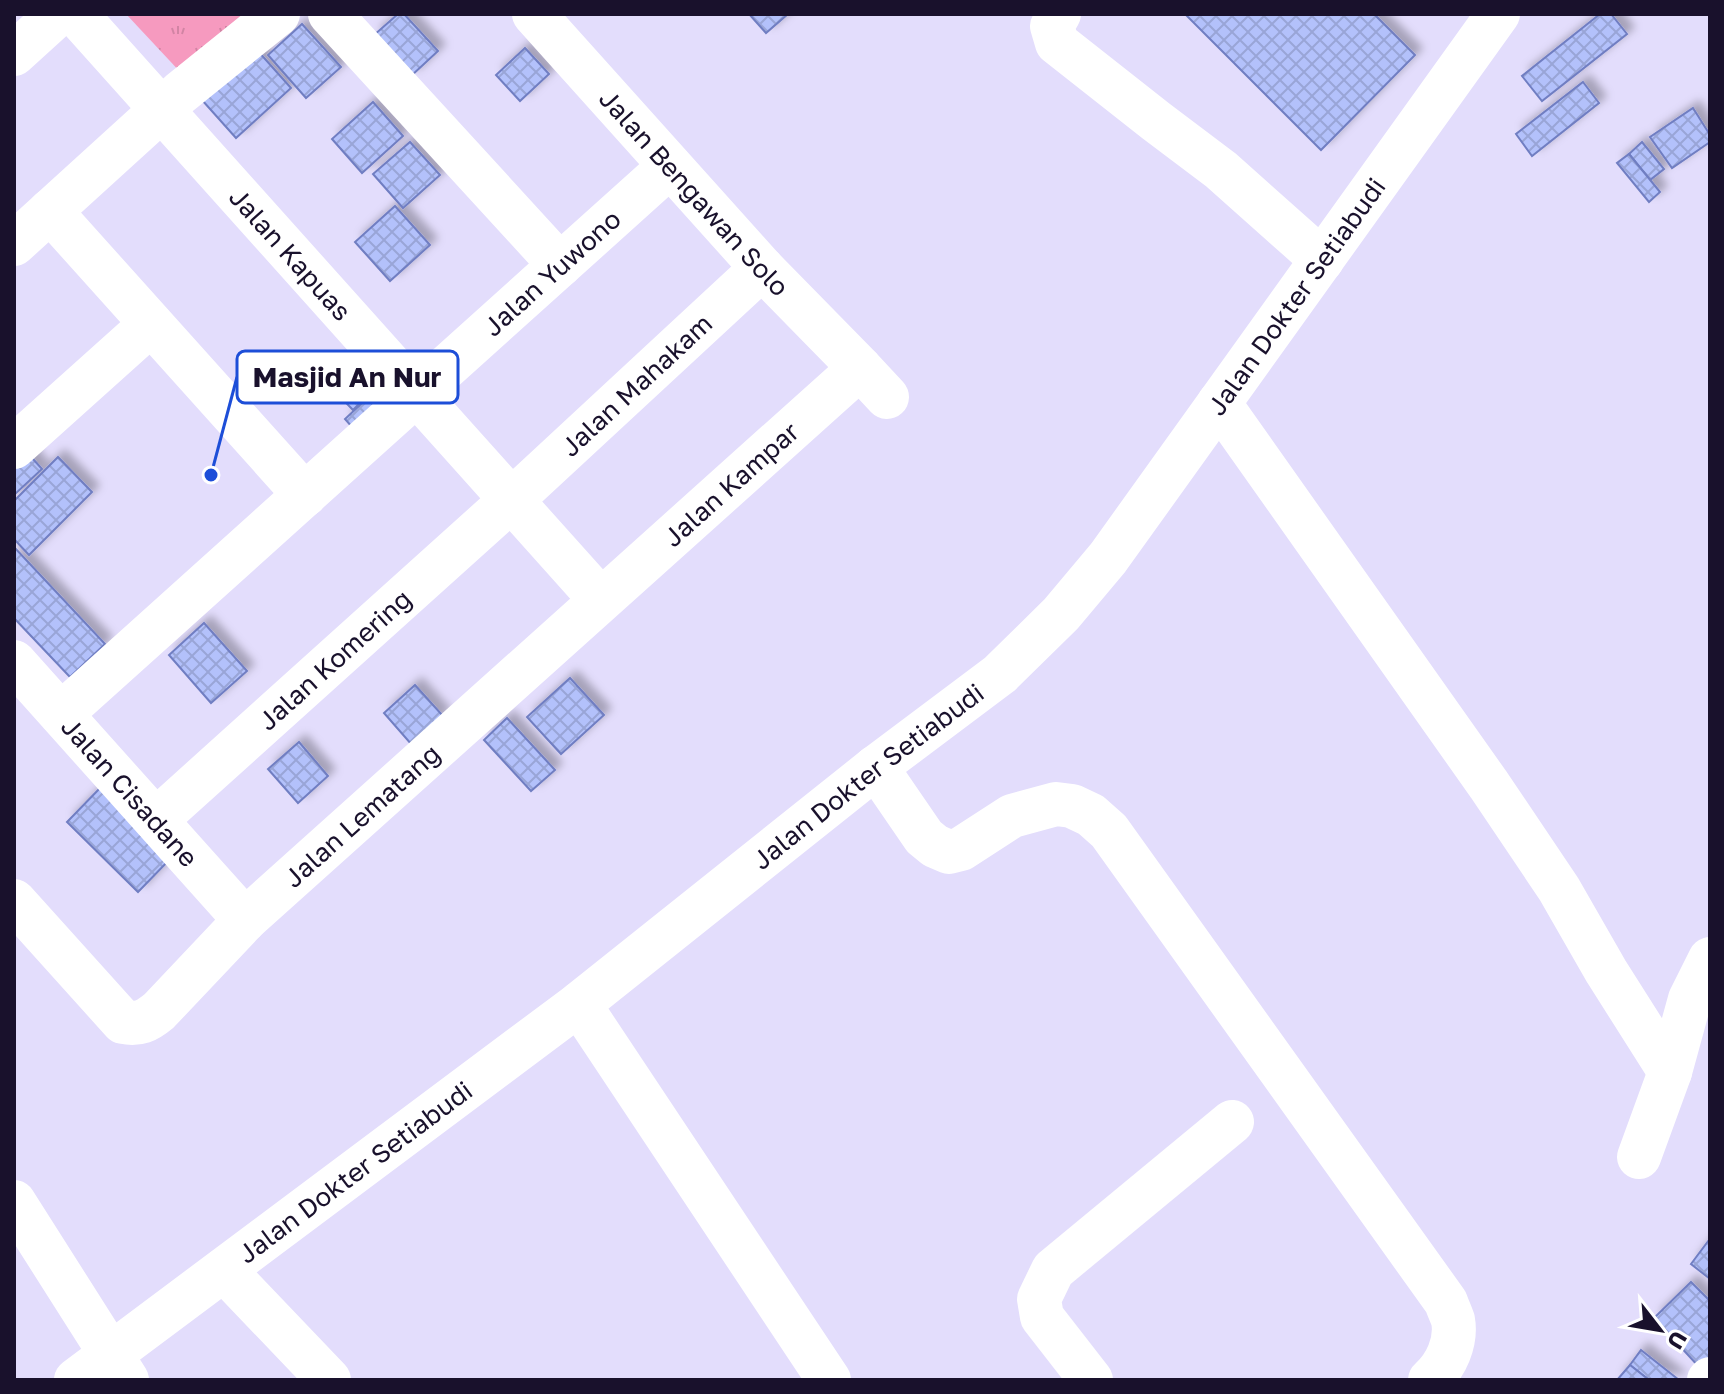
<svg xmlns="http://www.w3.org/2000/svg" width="1724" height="1394" font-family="'Golos Text',sans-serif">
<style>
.grass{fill:url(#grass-tufts)}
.building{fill:url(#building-cross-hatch);stroke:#707ec2;stroke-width:2;filter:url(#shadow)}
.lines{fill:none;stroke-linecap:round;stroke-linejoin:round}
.minor{stroke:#fff;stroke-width:44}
.highway{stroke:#fff;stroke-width:44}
.labels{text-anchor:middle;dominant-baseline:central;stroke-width:7;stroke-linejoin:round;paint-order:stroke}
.street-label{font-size:26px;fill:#19112c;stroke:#fff}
.leader{fill:none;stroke:#1d4ed8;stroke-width:3}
.callout-dot{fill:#1d4ed8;stroke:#fff;stroke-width:3}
.callout{fill:#fff;stroke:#1d4ed8;stroke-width:3}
.callout-label{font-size:28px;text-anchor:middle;font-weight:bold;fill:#19112c}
</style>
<defs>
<pattern id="grass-tufts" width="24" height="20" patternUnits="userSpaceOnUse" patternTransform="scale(2)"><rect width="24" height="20" fill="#f69abf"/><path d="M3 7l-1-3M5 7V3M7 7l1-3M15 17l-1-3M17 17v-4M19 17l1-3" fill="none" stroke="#d284a4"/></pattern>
<pattern id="building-cross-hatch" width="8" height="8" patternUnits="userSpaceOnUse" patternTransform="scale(2)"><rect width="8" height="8" fill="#b3c1fb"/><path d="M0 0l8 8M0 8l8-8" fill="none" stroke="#99a5d7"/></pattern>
<filter id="shadow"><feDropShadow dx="7" dy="-7" stdDeviation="4" flood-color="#0004"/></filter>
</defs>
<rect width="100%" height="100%" fill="#e3ddfc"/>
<polygon class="grass" points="126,14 247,14 183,75"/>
<g class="building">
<polygon points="398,14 404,14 438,51 411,76 374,35"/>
<polygon points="749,14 788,14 766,33"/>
<polygon points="1185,14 1374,14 1415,55 1321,150"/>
<polygon points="1600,14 1611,14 1627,34 1542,101 1522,76"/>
<polygon points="302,24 341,67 306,98 268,55"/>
<polygon points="525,48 549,74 520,101 496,75"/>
<polygon points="257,50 291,88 236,138 202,100"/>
<polygon points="1583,82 1599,103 1532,156 1516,134"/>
<polygon points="373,102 403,136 362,173 332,139"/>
<polygon points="1693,108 1710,135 1710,142 1672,168 1650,137"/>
<polygon points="410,142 440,175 403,208 373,174"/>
<polygon points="1642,142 1664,169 1650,180 1629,154"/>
<polygon points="1629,154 1660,192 1649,202 1617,163"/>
<polygon points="395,206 430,245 390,281 355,242"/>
<polygon points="351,354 360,363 385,372 375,382 378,385 353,410 324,380"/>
<polygon points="391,376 407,392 360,436 345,419"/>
<polygon points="25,450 42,469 14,495 14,460"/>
<polygon points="58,457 92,492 29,555 14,539 14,501"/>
<polygon points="14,547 105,644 70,677 14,618"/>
<polygon points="204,623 247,671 211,703 169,655"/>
<polygon points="570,678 604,715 561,754 527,717"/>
<polygon points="415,685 443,716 412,745 384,713"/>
<polygon points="507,718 555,770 531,791 484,740"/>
<polygon points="299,742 328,776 298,803 268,769"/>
<polygon points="103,785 174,855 138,892 67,822"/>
<polygon points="1709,1240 1710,1240 1710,1279 1691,1264"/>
<polygon points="1691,1282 1710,1301 1710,1358 1700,1368 1654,1318"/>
<polygon points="1641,1350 1679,1380 1649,1380 1630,1365"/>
<polygon points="1630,1365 1649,1380 1617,1380"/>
</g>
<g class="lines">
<g class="minor">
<path id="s1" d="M76,14L600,599"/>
<polyline points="330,14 560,265"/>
<path id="s2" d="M534,14L762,268L860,368L887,397"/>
<polyline points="1059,14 1052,26 1057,43 1156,121 1221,170 1322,260"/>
<polyline points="14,54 58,14"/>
<polyline points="50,211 305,495"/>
<polyline points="14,244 180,93 278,14"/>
<polyline points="1219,403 1489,785 1559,889 1606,971 1670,1072"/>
<polyline points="14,447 151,324"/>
<path id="s3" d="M14,662L245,920"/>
<path id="s4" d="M61,714L670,166"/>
<path d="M876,767L924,837L935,846L949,852L961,849L1012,816L1056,804L1072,806L1091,815L1109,831L1446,1302C1448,1308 1451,1314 1453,1320C1457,1342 1446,1366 1430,1380"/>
<path id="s5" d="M156,820L529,484L762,268"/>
<path id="s6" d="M14,901L123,1022C139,1025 147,1021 159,1011L245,920L860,368"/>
<polyline points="579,1004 829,1380"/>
<polyline points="1639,1157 1670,1072 1690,999 1710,959"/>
<polyline points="14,1202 127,1380"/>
<polyline points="224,1270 329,1380"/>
<polyline points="1091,1380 1042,1317 1039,1299 1053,1270 1232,1122"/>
<polyline points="1709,1380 1710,1379"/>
</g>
<path class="highway" id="s7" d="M76,1380L579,1004L876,767L1000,674L1061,614L1108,558L1498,14"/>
</g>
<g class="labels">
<g class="street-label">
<text stroke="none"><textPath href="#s2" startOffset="240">Jalan Bengawan Solo</textPath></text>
<text stroke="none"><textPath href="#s1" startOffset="322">Jalan Kapuas</textPath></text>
<text stroke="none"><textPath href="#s4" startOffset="660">Jalan Yuwono</textPath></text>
<text stroke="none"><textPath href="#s7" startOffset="1644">Jalan Dokter Setiabudi</textPath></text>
<text stroke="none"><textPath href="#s5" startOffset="648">Jalan Mahakam</textPath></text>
<text stroke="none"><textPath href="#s6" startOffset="980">Jalan Kampar</textPath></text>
<text stroke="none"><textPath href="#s5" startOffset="240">Jalan Komering</textPath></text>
<text stroke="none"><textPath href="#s7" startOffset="996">Jalan Dokter Setiabudi</textPath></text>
<text stroke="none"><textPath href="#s3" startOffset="174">Jalan Cisadane</textPath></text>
<text stroke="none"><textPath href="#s6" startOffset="484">Jalan Lematang</textPath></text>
<text stroke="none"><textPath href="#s7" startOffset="348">Jalan Dokter Setiabudi</textPath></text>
</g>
</g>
<path class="leader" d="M211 475L237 377"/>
<circle class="callout-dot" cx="211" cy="475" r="8"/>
<rect class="callout" x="237" y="351" width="221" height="52" rx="8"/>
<g class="callout-label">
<text x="347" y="387">Masjid An Nur</text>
</g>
<rect width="1724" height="1394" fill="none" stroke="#19112c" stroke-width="32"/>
<g transform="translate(1660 1330) rotate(121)" stroke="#ffffff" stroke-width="6" paint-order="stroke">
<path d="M0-6L14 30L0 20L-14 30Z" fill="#19112c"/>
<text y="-12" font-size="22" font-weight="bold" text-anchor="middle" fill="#19112c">U</text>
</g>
</svg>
